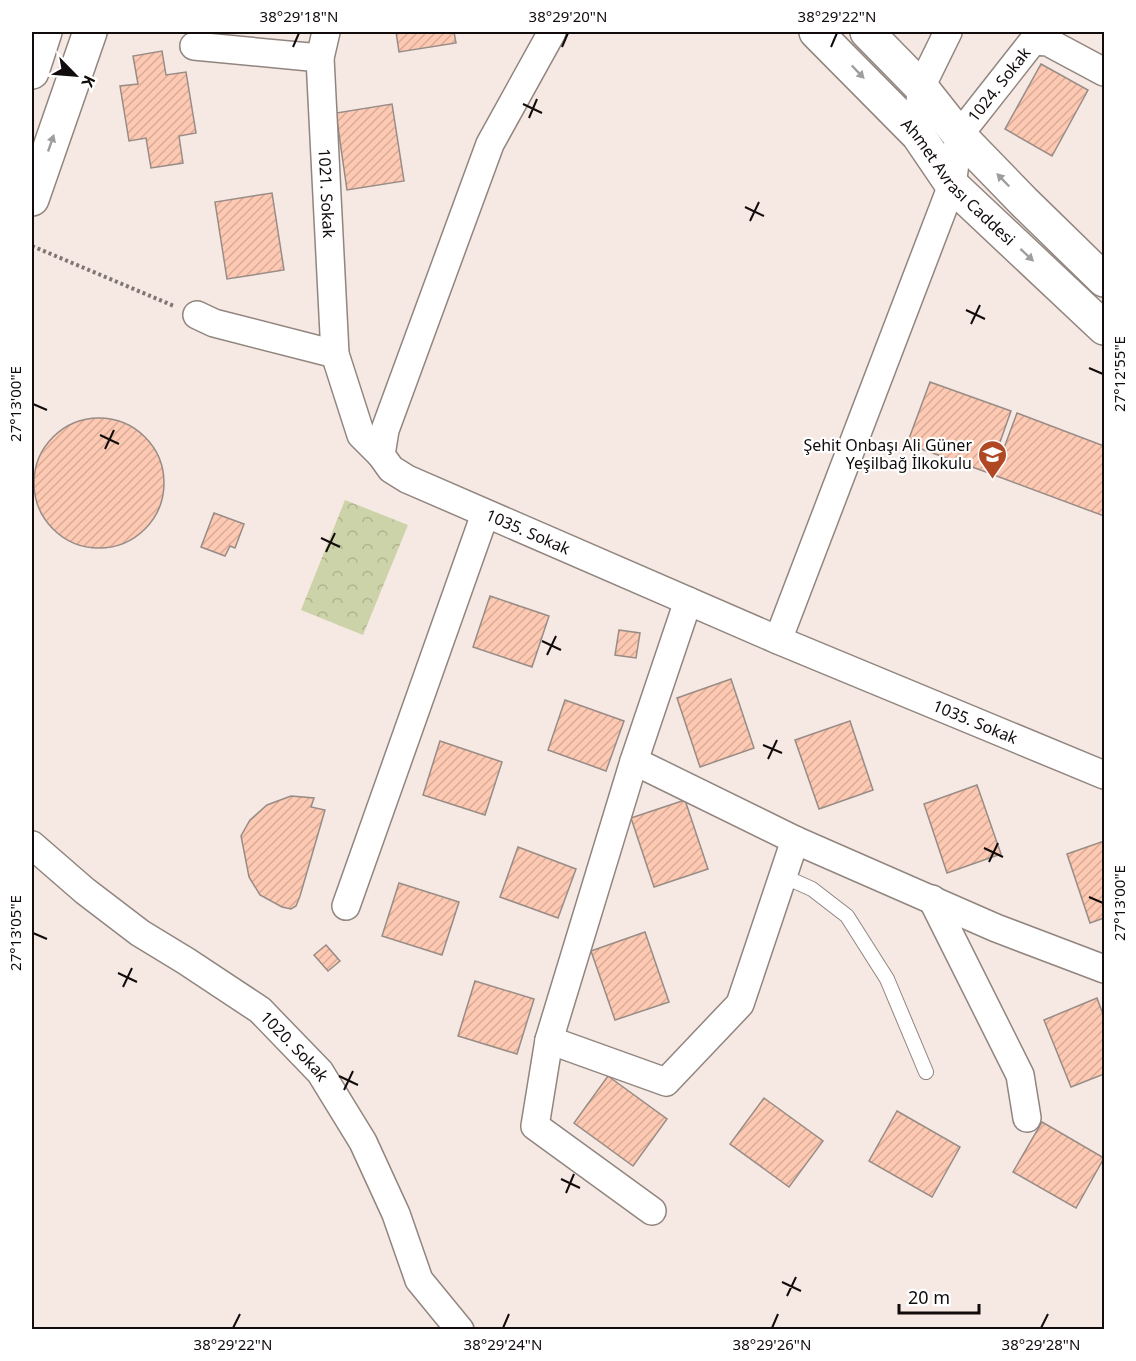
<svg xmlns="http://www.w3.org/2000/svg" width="1136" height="1361" font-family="'Noto Sans',sans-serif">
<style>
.park{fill:url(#park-crowns)}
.building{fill:url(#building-hatch);stroke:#988c86;stroke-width:1.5}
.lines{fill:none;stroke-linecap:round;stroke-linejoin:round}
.service-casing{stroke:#91857f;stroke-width:16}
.minor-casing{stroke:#91857f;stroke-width:30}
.secondary-casing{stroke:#91857f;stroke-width:36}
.path{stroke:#7f7673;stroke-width:4;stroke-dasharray:3 3;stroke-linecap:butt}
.service{stroke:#fff;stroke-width:14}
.minor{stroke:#fff;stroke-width:27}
.secondary{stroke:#fff;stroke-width:33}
.oneway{fill:#a09e9d}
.ticks{fill:none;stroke:#110c0b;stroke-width:2}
.labels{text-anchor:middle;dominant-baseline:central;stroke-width:4.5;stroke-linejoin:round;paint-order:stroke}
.street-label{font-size:16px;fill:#110c0b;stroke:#fff}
.poi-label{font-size:16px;fill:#110c0b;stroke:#fff;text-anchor:end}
.neatline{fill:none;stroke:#110c0b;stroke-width:2}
.ticks-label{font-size:15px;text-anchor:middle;fill:#110c0b}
</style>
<defs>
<pattern id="park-crowns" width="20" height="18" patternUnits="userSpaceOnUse" patternTransform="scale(1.5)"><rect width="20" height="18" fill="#ccd3a9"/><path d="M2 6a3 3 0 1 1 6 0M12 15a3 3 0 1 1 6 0" fill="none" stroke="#aeb490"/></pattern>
<pattern id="building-hatch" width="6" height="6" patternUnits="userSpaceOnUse" patternTransform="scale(1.5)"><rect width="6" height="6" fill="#fdc9b2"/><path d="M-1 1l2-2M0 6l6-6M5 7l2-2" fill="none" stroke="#d8ab98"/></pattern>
</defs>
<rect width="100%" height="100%" fill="#f6e8e3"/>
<polygon class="park" points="345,500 408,525 363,635 301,610"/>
<g class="building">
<polygon points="396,32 454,32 456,43 399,52"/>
<polygon points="162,51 166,75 186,72 196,133 179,136 183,163 151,168 146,138 129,141 120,86 138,84 133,56"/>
<polygon points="1041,64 1088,90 1052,156 1005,129"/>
<polygon points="392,104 404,181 347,190 336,113"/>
<polygon points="272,193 284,270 227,279 215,202"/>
<polygon points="930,382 1011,411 989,473 907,444"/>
<polygon points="1017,413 1104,446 1104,516 994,475"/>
<circle cx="99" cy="483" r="65"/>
<polygon points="214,513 244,524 235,548 230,546 225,556 201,547"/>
<polygon points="490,596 549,616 532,667 473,647"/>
<polygon points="619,630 640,633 636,658 615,655"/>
<polygon points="731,679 754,748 700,767 677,698"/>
<polygon points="565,700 624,721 606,771 548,750"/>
<polygon points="850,721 873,790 819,809 795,740"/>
<polygon points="440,741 502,762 485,815 423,795"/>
<polygon points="977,785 1001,854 947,873 924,804"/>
<polygon points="291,796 314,798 311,807 325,810 300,896 296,906 291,909 282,907 260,895 249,877 241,836 250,820 267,805"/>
<polygon points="685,800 708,869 654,887 631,818"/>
<polygon points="1104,841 1104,918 1090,923 1067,854"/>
<polygon points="518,847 576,869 558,918 500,897"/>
<polygon points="399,883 459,902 442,955 382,936"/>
<polygon points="645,932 669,1002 615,1020 591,951"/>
<polygon points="326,945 340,961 328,971 314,955"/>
<polygon points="475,981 534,999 517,1054 458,1036"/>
<polygon points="1097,998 1104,1017 1104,1074 1071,1087 1044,1020"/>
<polygon points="608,1076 667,1119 633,1166 574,1123"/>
<polygon points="764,1098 823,1141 789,1187 730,1144"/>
<polygon points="897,1111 960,1147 932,1197 869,1161"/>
<polygon points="1042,1122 1104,1158 1076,1208 1013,1172"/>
</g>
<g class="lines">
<defs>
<polyline id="service" points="783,876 812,889 847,916 887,979 926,1072"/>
<g id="minor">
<path id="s1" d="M326,32L320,58L335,354L361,435L381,455"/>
<path id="s2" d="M552,32L490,144L385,430L381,455L391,469L407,479L778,640L1104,775"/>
<polyline points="194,46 320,58"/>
<polyline points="918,135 921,87 948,32"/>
<polyline points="197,315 214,323 335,354"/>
<path id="s3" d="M778,640L952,185L959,135L1033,41L1048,42L1104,72"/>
<polyline points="634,761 795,840 996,928 1104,969"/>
<path id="s4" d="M32,845L85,891L140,933L186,961L260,1010L320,1072L363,1142L396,1214L419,1280L460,1330"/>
<polyline points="932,899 1020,1075 1027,1118"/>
<polyline points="346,906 485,514"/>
<polyline points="549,1040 666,1082 740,1004 795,840"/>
<polyline points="652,1211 535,1126 549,1040 634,761 688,601"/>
</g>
<g id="secondary">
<path id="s5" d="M816,32L918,135L952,185L1104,328"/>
<polyline points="867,32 921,87 959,135 1024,202 1104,280"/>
<polyline points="32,72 45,32"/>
<polyline points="32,199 90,32"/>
</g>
</defs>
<use href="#service" class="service-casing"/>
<use href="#minor" class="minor-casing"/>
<use href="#secondary" class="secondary-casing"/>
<polyline class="path" points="32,246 174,306"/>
<use href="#service" class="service"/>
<use href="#minor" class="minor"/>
<use href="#secondary" class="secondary"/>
</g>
<defs><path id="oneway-solid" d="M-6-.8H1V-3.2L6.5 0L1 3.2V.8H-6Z" transform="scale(1.5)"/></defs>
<g class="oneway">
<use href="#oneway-solid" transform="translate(858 72) rotate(46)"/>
<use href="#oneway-solid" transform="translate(51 143) rotate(-71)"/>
<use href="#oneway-solid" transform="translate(1003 180) rotate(-134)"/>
<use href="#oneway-solid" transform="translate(1027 255) rotate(43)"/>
</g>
<path class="ticks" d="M293,47L299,33M562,47L568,33M831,47L837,33M523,104L542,113M529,118L537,99M745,207L764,216M750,221L759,202M966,310L985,319M971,324L980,305M1089,368L1103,374M33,404L47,410M100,435L119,444M105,449L114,430M321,538L340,547M326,552L335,533M542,641L561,650M547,655L556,636M763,745L782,753M768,759L777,740M984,848L1003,857M989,862L998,843M1089,897L1103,903M33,933L47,939M118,973L137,982M123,987L132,968M339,1076L358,1085M344,1090L353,1071M561,1179L580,1188M566,1193L574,1174M782,1282L801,1291M787,1296L796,1277M233,1328L240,1314M503,1328L509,1314M772,1328L778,1314M1041,1328L1048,1314"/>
<defs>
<symbol id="school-pin" viewBox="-11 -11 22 30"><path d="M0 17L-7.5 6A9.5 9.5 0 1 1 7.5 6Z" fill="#b04824" stroke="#fff"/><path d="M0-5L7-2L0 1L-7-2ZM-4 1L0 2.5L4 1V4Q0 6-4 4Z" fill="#fff"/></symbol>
</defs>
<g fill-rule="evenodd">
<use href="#school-pin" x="976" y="438" width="33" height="45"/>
</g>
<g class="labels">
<g class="street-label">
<text stroke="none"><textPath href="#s3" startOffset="602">1024. Sokak</textPath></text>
<text stroke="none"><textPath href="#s5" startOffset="207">Ahmet Avrası Caddesi</textPath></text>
<text stroke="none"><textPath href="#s1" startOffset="162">1021. Sokak</textPath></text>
<text stroke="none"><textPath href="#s2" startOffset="626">1035. Sokak</textPath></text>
<text stroke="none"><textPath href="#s2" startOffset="1112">1035. Sokak</textPath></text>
<text stroke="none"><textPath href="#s4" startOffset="332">1020. Sokak</textPath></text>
</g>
<g class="poi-label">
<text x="972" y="445">Şehit Onbaşı Ali Güner<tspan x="972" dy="18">Yeşilbağ İlkokulu</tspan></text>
</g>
</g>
<rect width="1136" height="1361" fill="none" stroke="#ffffff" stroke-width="66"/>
<g transform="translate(75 75) rotate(115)" stroke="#ffffff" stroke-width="4.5" paint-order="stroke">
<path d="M0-4.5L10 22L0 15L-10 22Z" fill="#110c0b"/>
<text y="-9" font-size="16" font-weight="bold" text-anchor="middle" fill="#110c0b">K</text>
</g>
<path d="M899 1304v9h80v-9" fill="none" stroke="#110c0b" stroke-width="3"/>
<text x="908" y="1304" font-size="18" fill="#110c0b" stroke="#ffffff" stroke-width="4.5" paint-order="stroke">20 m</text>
<rect x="33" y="33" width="1070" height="1295" class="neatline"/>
<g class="ticks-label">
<text x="299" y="22">38°29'18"N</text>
<text x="568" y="22">38°29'20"N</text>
<text x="837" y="22">38°29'22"N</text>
<text transform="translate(1120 374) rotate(-90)" y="5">27°12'55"E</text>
<text transform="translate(16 404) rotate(-90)" y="5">27°13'00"E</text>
<text transform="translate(1120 903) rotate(-90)" y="5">27°13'00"E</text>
<text transform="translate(16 933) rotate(-90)" y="5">27°13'05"E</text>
<text x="233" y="1350">38°29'22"N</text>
<text x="503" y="1350">38°29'24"N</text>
<text x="772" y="1350">38°29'26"N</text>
<text x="1041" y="1350">38°29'28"N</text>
</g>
</svg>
